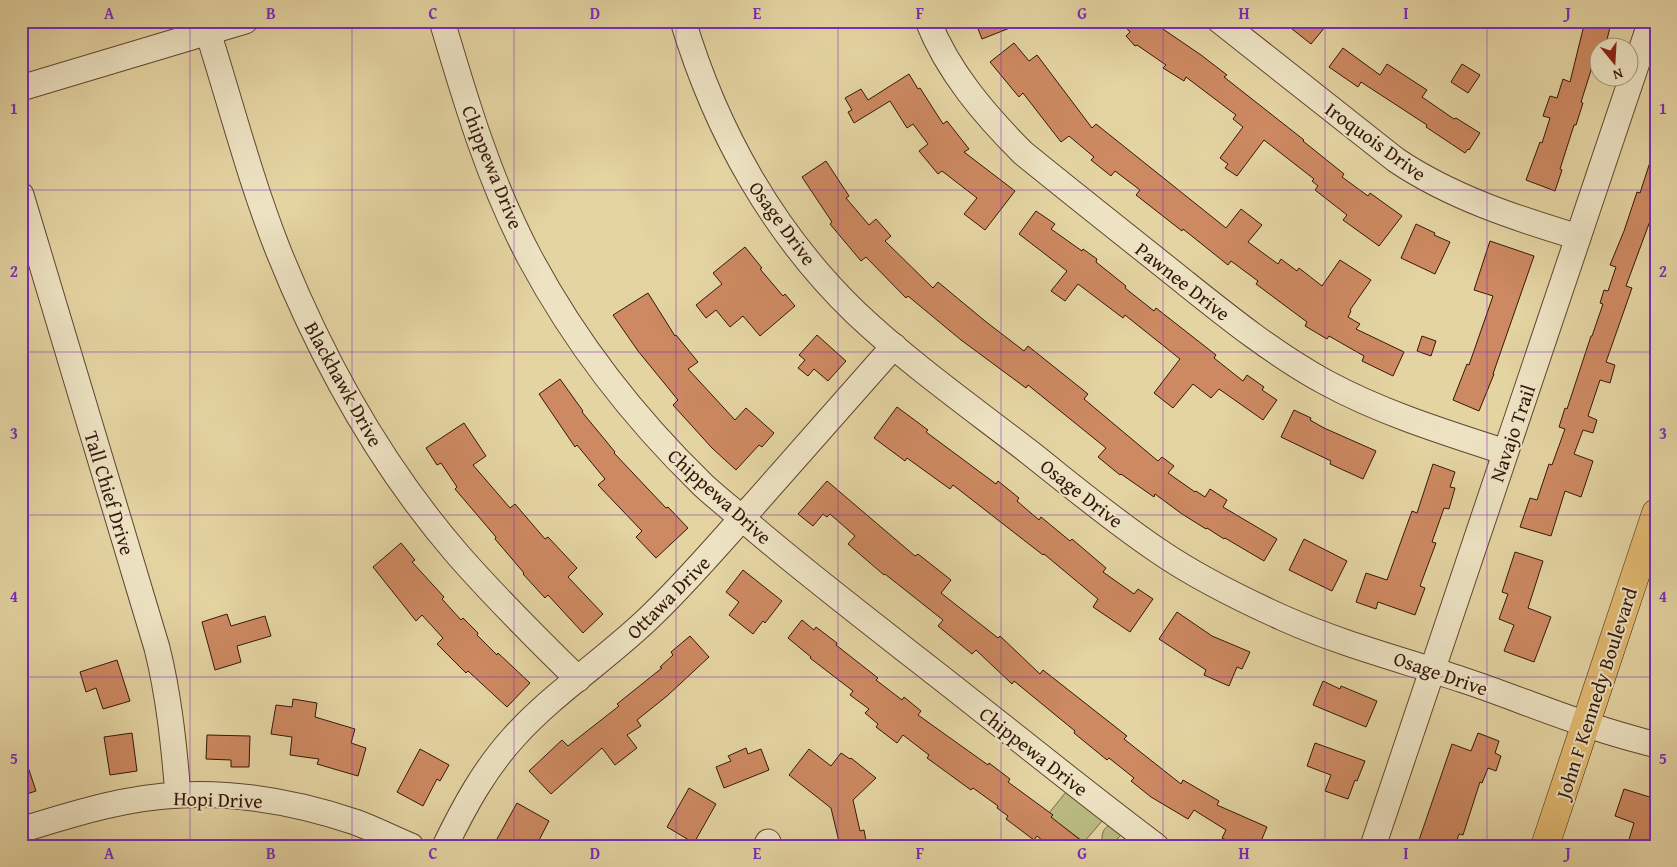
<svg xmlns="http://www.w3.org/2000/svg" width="1677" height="867" font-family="'Gentium Book Plus',serif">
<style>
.green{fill:#babb81;stroke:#786946}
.building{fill:#cd8961;stroke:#35170b}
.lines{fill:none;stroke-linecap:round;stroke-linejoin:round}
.minor-casing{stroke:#614631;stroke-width:27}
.major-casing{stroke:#35170b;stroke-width:29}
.minor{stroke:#ede3c3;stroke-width:25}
.major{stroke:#e2ba71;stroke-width:28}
.grid{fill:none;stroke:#7b2cbf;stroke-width:1;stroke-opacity:0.55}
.labels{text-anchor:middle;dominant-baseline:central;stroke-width:4;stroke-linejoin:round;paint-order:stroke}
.street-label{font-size:20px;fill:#35170b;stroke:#ede3c3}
.neatline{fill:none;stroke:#7b2cbf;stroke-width:2}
.grid-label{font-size:16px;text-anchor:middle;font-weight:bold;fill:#7b2cbf}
</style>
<rect width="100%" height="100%" fill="#e4d4a2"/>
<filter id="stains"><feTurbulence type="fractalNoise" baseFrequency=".004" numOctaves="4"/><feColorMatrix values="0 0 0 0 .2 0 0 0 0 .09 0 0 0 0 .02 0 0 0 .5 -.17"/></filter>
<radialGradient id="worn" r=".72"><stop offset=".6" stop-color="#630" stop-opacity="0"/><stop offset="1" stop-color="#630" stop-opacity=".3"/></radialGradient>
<g class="green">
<polygon points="1066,792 1103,817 1102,821 1084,842 1058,823 1045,839 1038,834 1052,815 1049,813"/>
<path d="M1112,824L1123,833L1110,846H1101C1103,836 1100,829 1112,824Z"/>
</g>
<g class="building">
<polygon points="975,21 1025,21 1025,22 982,39"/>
<polygon points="1120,21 1154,21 1160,27 1201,55 1227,75 1224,77 1304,140 1303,141 1344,174 1342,177 1368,196 1370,193 1402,216 1379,246 1343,220 1347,215 1315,190 1318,186 1312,181 1314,179 1264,140 1237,176 1225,168 1228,164 1220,158 1243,127 1233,119 1236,115 1186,77 1184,81 1163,68 1166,65 1137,45 1135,46 1126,36 1130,32"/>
<polygon points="1282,21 1330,21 1311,44"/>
<polygon points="1585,21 1603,21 1611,23 1605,48 1600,48 1600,65 1593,64 1581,102 1583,103 1576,125 1574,125 1560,169 1562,170 1555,191 1526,180 1540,142 1542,143 1550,118 1543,116 1550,96 1557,98 1563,79 1570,82"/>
<polygon points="1014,43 1029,61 1037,55 1092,128 1096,124 1226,228 1241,209 1262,225 1248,242 1278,264 1281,259 1297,271 1299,268 1322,286 1340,260 1371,280 1350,310 1351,311 1348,317 1360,324 1356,329 1404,352 1393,376 1362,361 1364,356 1329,336 1327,339 1305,326 1307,322 1256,284 1258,281 1231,261 1228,265 1183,229 1182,231 1136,195 1140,190 1115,171 1111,176 1091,160 1094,157 1069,136 1061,142 1023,93 1019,97 990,62"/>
<polygon points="1343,48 1380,75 1387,64 1427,90 1422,97 1454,119 1456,118 1480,133 1469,150 1468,149 1465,153 1426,127 1427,125 1361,82 1358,87 1329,67"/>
<polygon points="1462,64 1480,75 1468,93 1451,82"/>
<polygon points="909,74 918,89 920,88 943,124 947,121 969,149 964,152 1015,191 985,230 964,214 977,198 942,171 938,174 919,151 928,144 913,124 907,128 890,101 854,123 848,112 852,110 845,98 861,89 868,100"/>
<polygon points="1653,153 1656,154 1656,215 1653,222 1650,221 1626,286 1632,288 1606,362 1615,365 1610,383 1600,380 1588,416 1597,420 1593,433 1583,430 1574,454 1593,461 1581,497 1565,491 1551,536 1520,527 1530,498 1537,500 1549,464 1552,465 1565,429 1559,427 1565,408 1567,409 1591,336 1592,336 1603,304 1600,303 1604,290 1608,291 1616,267 1610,265 1624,231 1637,192 1640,193"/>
<polygon points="826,161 849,196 846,198 869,225 876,219 891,236 885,241 933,288 938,282 985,321 1024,351 1028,346 1088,394 1084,399 1158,461 1162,457 1174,466 1168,473 1195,492 1196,491 1205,497 1210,489 1227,500 1223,507 1277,539 1264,561 1225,538 1224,539 1207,528 1206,529 1182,514 1155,494 1154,497 1121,474 1120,475 1098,457 1106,448 1028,385 1026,388 961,340 908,296 906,298 866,257 861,261 830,224 832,222 802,177"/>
<polygon points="1036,211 1055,224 1051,229 1082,251 1083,249 1097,259 1096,262 1126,286 1125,288 1154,311 1156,308 1216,355 1214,358 1243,381 1247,375 1264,387 1262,390 1277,400 1263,420 1219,389 1211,398 1193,384 1173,408 1154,393 1180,359 1125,315 1123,318 1078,284 1065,301 1051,291 1067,271 1019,234"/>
<polygon points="1416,224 1435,233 1434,235 1450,242 1435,274 1401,258"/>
<polygon points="1490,241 1534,256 1493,374 1494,374 1479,411 1453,400 1467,364 1469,365 1493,296 1474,290"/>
<polygon points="745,247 762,268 760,269 783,296 785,294 795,306 760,336 743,316 730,327 716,310 706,318 696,305 722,284 713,273"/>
<polygon points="648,293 675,336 676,335 698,362 688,369 735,420 746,408 774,433 762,447 759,445 736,470 712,448 673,405 678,400 638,351 613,315"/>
<polygon points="817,335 846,361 828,381 814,369 808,376 798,368 805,360 799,355"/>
<polygon points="1422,336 1436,341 1431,356 1417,351"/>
<polygon points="560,379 583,411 582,412 615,452 614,453 666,508 668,507 688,528 656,558 636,537 642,531 598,485 605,479 577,445 575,447 539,394"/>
<polygon points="897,407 928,430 926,432 996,484 998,481 1019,498 1017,501 1039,520 1041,517 1070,541 1072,539 1106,568 1103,572 1134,594 1138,589 1153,599 1130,632 1093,607 1098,599 1044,554 1043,555 953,485 950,489 907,458 905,461 874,438"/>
<polygon points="1294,410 1311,418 1310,420 1324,428 1376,451 1363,479 1330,464 1331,461 1281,437"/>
<polygon points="464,423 486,456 473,465 510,508 515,504 545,539 548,537 577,568 568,577 603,614 583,633 548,595 545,598 523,574 524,573 495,539 496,537 455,489 457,487 441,463 437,465 426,448"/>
<polygon points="1433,464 1455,472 1450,487 1455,488 1449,509 1444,508 1432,542 1436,543 1420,586 1425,588 1415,615 1378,602 1376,609 1356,602 1366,573 1387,580 1412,511 1417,513"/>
<polygon points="827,481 915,556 918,554 951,580 941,593 998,638 1000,636 1040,674 1043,670 1127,736 1124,739 1181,784 1183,780 1219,801 1217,805 1267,827 1259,846 1240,846 1222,838 1226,830 1194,810 1188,819 1151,797 1131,781 1134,778 1109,758 1107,760 1074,733 1075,731 1014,681 1012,684 976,650 972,654 938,626 943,620 885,574 884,575 848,544 855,536 830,514 827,517 823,514 813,526 798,514"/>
<polygon points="1304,539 1347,561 1332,591 1289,570"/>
<polygon points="401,543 415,560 412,562 444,597 442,599 461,620 463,618 478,633 477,635 497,655 498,653 530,683 507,707 468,671 466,673 437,644 443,638 422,615 416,621 373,567"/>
<polygon points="1515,552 1543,561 1528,608 1551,617 1534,662 1504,651 1514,625 1499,619 1508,594 1502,592"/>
<polygon points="743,570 782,601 765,623 763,621 753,634 729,615 739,602 726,592"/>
<polygon points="1177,612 1212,636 1250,652 1242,669 1237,667 1229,686 1204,675 1206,670 1159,639"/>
<polygon points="227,614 231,626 265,616 271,636 237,646 241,662 215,670 202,622"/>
<polygon points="802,620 814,630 816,627 837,643 836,645 878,678 876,680 902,700 904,697 921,711 918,715 988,765 989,763 1010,779 1008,782 1053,815 1051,817 1088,846 1049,846 1037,836 1034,840 1006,819 1008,816 997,808 998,806 973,788 971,790 927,758 929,755 903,735 897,743 876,727 878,724 865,713 869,709 850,695 853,691 810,658 811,657 788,638"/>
<polygon points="690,636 709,657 667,696 637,720 641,726 627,735 637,748 615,765 602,748 551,794 529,771 562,740 568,746 619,706 617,704 662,668 660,667 673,655 671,652"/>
<polygon points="117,660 130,701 103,709 96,688 86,692 80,672"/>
<polygon points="1323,681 1340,689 1341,686 1377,701 1366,727 1313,705"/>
<polygon points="293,699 317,703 315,717 355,729 351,743 366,748 358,776 317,764 319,759 290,755 292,737 271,734 276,705 292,707"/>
<polygon points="132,733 137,771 110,775 104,737"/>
<polygon points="1478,733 1499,741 1495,753 1501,756 1496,771 1488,768 1482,783 1480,782 1463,835 1459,834 1455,846 1417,846 1452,744 1471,751"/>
<polygon points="207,735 250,736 249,767 231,767 231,760 206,759"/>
<polygon points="1315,743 1365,761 1357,781 1355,780 1348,799 1325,791 1331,775 1307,766"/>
<polygon points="746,748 748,754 761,749 769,770 724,788 716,767 731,761 728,756"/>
<polygon points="420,749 449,765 440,781 437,779 423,806 397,792"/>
<polygon points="809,749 831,766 841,753 850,759 851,758 876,778 853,800 860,831 864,830 867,846 840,846 831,808 789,775"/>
<polygon points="24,755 36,791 21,796 21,756"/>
<polygon points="689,788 716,804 694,843 667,827"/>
<polygon points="1624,789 1656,799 1656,846 1627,846 1634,823 1615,816"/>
<polygon points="517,803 549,821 536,846 493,846"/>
</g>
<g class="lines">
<defs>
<g id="minor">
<path d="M442,21C466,102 490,183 530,258C575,342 635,419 703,485C718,499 735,512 750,525C801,569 855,610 908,652C991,716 1072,783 1156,846"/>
<path d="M683,21C716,131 773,233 856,313C910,364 971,407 1029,452C1072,486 1115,522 1160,552C1198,578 1241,599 1283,618C1341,644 1403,660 1463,680C1503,693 1543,710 1583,723C1607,732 1631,738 1656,745"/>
<path d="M928,21C948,72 985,115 1023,153C1076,196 1129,238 1183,281C1228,317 1274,354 1325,382C1382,413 1444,432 1505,452"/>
<path d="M1220,21L1396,160C1451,197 1515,218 1578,237"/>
<path d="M208,32C231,105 250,179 278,250C322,360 381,466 459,556C497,599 537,639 578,679"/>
<polyline points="21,88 245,21"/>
<path d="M21,195L157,648C169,696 174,746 178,795"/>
<path d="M21,830C73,814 126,797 180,795C239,792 298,803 355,822C374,829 392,838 411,846"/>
<path d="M445,846C464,807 484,770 513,738C555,691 610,657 654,613C691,577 725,537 759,499C804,448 849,397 894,346"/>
<polyline points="766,846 768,842"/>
<polyline points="1373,846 1651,21"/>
</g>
<polyline id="major" points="1545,846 1656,513"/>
</defs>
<use href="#minor" class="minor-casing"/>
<use href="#major" class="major-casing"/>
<use href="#minor" class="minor"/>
<use href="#major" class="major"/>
</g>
<path class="grid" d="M190,21V846M352,21V846M514,21V846M676,21V846M838,21V846M1001,21V846M1163,21V846M1325,21V846M1487,21V846M21,190H1656M21,352H1656M21,515H1656M21,677H1656"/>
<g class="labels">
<g class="street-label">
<text transform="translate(1376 141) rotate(36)">Iroquois Drive</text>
<text transform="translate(493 167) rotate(68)">Chippewa Drive</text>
<text transform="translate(783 223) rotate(54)">Osage Drive</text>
<text transform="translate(1183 281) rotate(38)">Pawnee Drive</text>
<text transform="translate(344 384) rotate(61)">Blackhawk Drive</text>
<text transform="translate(1512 433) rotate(-71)">Navajo Trail</text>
<text transform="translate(110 493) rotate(73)">Tall Chief Drive</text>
<text transform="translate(1082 493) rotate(38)">Osage Drive</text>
<text transform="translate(720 496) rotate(42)">Chippewa Drive</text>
<text transform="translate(668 597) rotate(-45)">Ottawa Drive</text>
<text transform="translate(1441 673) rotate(19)">Osage Drive</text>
<text transform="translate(1596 693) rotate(-72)">John F Kennedy Boulevard</text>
<text transform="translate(1034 751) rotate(38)">Chippewa Drive</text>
<text transform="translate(218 799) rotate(2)">Hopi Drive</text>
</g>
</g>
<rect width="1677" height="867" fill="none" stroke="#e4d4a2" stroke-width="55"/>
<g transform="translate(1614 62) rotate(162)"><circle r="24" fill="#ede3c3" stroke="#a39179"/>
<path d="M0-4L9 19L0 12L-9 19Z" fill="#8f2418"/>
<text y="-8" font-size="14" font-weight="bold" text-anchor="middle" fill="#35170b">N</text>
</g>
<rect x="28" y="28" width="1622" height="812" class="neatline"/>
<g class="grid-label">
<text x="109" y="19">A</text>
<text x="271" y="19">B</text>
<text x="433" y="19">C</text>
<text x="595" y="19">D</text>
<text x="757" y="19">E</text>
<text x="920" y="19">F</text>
<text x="1082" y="19">G</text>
<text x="1244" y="19">H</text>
<text x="1406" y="19">I</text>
<text x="1568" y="19">J</text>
<text x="14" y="114">1</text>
<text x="1663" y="114">1</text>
<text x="14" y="277">2</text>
<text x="1663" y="277">2</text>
<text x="14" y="439">3</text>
<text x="1663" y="439">3</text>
<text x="14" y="602">4</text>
<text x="1663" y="602">4</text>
<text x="14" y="764">5</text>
<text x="1663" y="764">5</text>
<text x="109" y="859">A</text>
<text x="271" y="859">B</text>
<text x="433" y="859">C</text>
<text x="595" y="859">D</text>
<text x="757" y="859">E</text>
<text x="920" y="859">F</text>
<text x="1082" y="859">G</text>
<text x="1244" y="859">H</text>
<text x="1406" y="859">I</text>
<text x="1568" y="859">J</text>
</g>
<rect width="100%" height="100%" filter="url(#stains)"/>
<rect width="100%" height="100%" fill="url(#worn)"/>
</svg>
